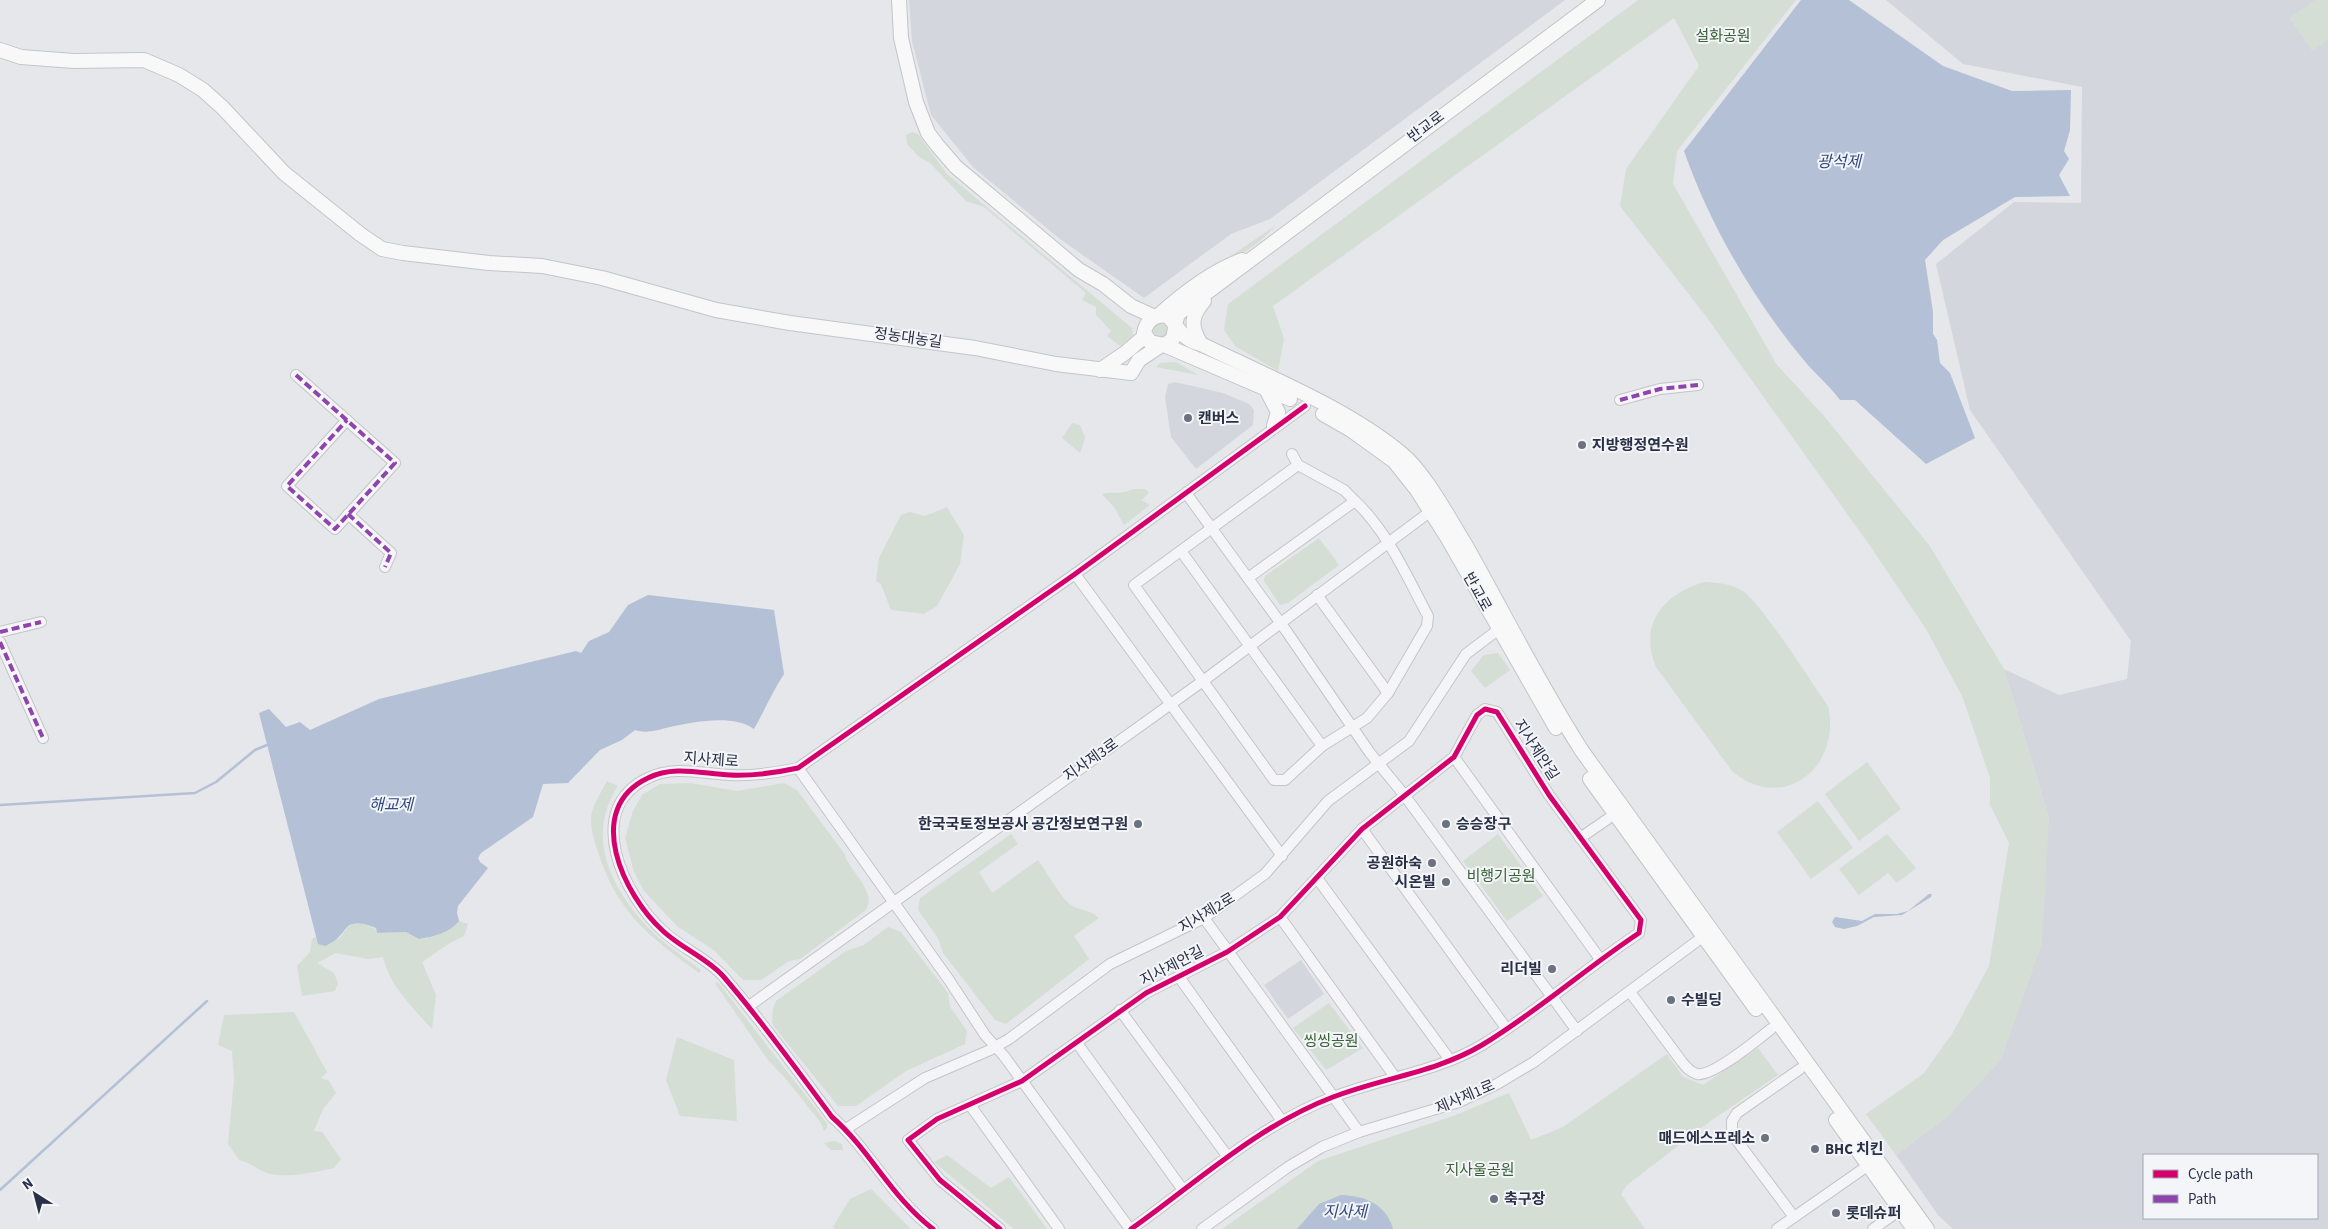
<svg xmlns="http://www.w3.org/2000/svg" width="2328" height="1229" font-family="'Source Sans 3','Noto Sans KR',sans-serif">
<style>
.built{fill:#d3d6dd;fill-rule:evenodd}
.green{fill:#d4ded5}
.water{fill:#b3c0d6}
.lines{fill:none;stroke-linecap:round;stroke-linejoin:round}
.stream{stroke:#b3c0d6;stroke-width:2.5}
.street-casing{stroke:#c3c5c8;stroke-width:12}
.secondary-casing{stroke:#c3c5c8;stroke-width:16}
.street{stroke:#f5f5f7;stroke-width:10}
.secondary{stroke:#f8f8f8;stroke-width:14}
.quiet{stroke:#8e44ad;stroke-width:4;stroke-dasharray:8 4;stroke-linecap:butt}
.cycleway-casing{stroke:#f4f5f9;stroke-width:8}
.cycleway{stroke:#d6006c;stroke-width:5}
.poi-dot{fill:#6b717f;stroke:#f4f5f9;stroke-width:2}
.labels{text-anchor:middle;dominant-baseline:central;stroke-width:4;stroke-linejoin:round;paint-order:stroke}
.park-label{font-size:15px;fill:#396336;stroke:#f4f5f9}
.street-label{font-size:15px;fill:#2a3146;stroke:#f4f5f9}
.poi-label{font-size:15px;font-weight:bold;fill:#2a3146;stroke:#f4f5f9;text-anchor:start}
.water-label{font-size:16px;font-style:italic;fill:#314a7d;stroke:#f4f5f9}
</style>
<rect width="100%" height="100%" fill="#e5e7ea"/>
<g class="built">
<polygon points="909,0 1565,0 1270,219 1231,234 1144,298 1060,239 974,168 931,115 912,41"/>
<path d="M1886,0H2328V1229H1953L1938,1215L1896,1155L1949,1115L2049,818L2004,669L2059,695L2127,679L2131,641L1970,410L1936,264L2014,202L2081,203L2082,87L1963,64ZM2144,1155H2317V1218H2144Z"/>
<polygon points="1175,382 1223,393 1249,404 1254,410 1253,425 1196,469 1171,437 1165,397 1168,384"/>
<polygon points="1301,960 1324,994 1288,1019 1264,985"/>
</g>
<g class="green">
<polygon points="1638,0 1796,0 1677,151 1673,184 1777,365 1824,416 1929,545 2004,669 2049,818 2042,944 2001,1060 1949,1115 1896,1155 1866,1114 1923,1074 1952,1034 1989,966 2009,843 1990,805 1990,778 1963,698 1926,629 1868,543 1705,315 1620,206 1626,169 1699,66 1674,18 1273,306 1284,339 1278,371 1235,346 1224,330 1228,304"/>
<polygon points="2315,0 2328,0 2328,40 2312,51 2289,18"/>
<polygon points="912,132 918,134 947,174 1132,328 1133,336 1120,346 1107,336 1111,331 1096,315 1096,307 1082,300 1086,293 984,207 966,201 930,163 918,156 907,144 906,135"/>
<path d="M1276,225C1259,245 1238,257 1215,267Z"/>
<circle cx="1161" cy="331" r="8"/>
<polygon points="1176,362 1198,375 1156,367 1160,363"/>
<polygon points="1072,423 1080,425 1085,438 1080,453 1062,438"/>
<path d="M1133,489H1145L1149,493L1141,500L1150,505L1124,525L1114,507L1102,494C1114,491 1122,495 1133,489Z"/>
<polygon points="947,507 964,535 960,564 937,606 924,614 891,610 881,584 876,581 879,558 901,515 910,512 925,516"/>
<polygon points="1319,538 1339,565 1288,603 1280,605 1264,581 1265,576"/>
<path d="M1704,582C1717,583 1729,583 1741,590C1759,599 1813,685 1828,706C1842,768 1782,814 1732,771L1656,667C1638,624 1664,594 1704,582Z"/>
<polygon points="1498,653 1510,670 1485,688 1471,671 1484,655"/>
<polygon points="1867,762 1901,809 1859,841 1825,794"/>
<path d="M607,781L618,786C582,840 616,898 658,937C671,949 687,959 701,970L699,973C652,938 620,916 600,858C596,846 591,833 591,820C591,807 601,793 607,781Z"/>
<path d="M690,783L737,791L784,783L797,790L844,853C850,873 877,890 866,910L800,959L789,961L761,980H743L715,951L677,926L644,891L634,872L625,838L633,811L642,795L660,784Z"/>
<polygon points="1818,801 1853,848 1811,879 1777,832"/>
<path d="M1011,834L1018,844L979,872L992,893L1038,860C1047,872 1060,897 1071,905C1080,911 1092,910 1099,918L1074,936L1089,959L1006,1024L995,1020L943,953L938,938L918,910L920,898Z"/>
<polygon points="1498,834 1543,896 1507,921 1463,861"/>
<polygon points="1887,834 1916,868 1897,883 1888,873 1859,895 1839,869"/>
<path d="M459,921L468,924L464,936L450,943L422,962L436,995L432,1029C413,1008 390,986 383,957L368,959L336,953L317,963L334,973L338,983L335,991L302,996L297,966L310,952L312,939L317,936L318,944L340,938C352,919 356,920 376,929L377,933L406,932L419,939L427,938L446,931Z"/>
<polygon points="888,927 901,932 948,993 950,1007 967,1031 965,1044 906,1071 856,1106 838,1106 772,1024 773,1009 776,1001 846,951 864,945"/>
<polygon points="718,982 827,1123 827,1128 824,1131 821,1123 786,1079 767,1059 715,983"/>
<polygon points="1329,1003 1363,1048 1326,1070 1293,1028"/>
<path d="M294,1012L327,1072L321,1078L329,1081L336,1093L323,1109L314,1131L322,1132L341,1159L334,1168C314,1172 292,1178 271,1174C260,1172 251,1162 239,1160L228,1144L234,1079L232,1051L218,1045L224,1015Z"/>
<polygon points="677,1037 734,1060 737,1121 680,1116 666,1080"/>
<polygon points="1758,1048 1778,1075 1712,1120 1627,1185 1621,1194 1645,1229 1222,1229 1318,1161 1453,1116 1509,1093 1531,1140 1563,1127 1667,1054 1683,1077 1703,1085"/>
<polygon points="835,1141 842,1144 843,1150 831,1150 824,1143"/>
<polygon points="947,1155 991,1188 1009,1177 1047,1229 1014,1229 934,1162"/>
<polygon points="871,1189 911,1229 835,1229 833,1227 850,1199"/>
</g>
<g class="water">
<path d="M1801,0H1849L1943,66L2012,91L2071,90L2070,130L2064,151L2069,159L2059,175L2070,196L2015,197L1943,240L1925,260L1933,312V334L1937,340L1940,363L1950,373L1975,438L1926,464L1855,400H1840C1829,385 1814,373 1802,358C1752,297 1710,225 1684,151Z"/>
<path d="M648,595L774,610L784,674C772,692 765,710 754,729C733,714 694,722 670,727C657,730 647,734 635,730L622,740L600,750L568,783L543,784L533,817L481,853L478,858L480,862L488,868L458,906L457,913L459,921C451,932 433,937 419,939L406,932L377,933L376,928C339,914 352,935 325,946L318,944L259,713L269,709L286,727L300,722L310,730L379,699L576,651L581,653L589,641L609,632L628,605Z"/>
<polygon points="1929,894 1932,894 1931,897 1902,915 1874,917 1857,926 1844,929 1835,927 1832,922 1835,917 1862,921 1875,914 1897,914 1908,911"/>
<path d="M1341,1195C1365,1196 1386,1204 1393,1229H1297L1319,1204Z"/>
</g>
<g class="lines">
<g class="stream">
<polyline points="0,805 195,793 216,782 255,750 267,745"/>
<polyline points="0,1190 207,1001"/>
</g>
<defs>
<g id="street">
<polyline points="296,375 395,463 335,529 287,486 347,420"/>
<polyline points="1620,400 1660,389 1698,385"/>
<polyline points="1292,454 1298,465 1344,490 1355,501"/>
<polyline points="1186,493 1287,632 1370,753 1405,796 1577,1031"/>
<polyline points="348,514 391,553 385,567"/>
<polyline points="1181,551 1322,746"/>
<polyline points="1075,574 1282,856"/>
<path d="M1248,578L1355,501C1388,532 1407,577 1428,616L1427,626L1388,693L1367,718L1322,746L1285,780H1274L1134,585L1298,465"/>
<polyline points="1317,595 1388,693"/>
<polyline points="0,632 41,622"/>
<polyline points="0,642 43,738"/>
<polyline points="1454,757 1600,959"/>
<polyline points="798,768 949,980 985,1035 1004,1056 1130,1229"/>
<polyline points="1362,829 1506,1028"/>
<polyline points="1580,838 1615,814"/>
<polyline points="1317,878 1450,1060"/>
<polyline points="1280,917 1395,1077"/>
<polyline points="1204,918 1359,1132"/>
<polyline points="1179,977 1282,1121"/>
<path d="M1630,992L1682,1062C1686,1067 1690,1072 1697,1074C1713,1077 1758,1039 1771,1029"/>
<polyline points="749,1006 1203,681 1431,511"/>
<polyline points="1120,1010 1228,1157"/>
<polyline points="1077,1043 1183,1190"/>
<polyline points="970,1105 1059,1229"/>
<polyline points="846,1129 925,1078 990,1050 1009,1039 1110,964 1204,918 1265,874 1328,801 1409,741 1466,654 1503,626"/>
<polyline points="1794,1217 1732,1134 1732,1121 1737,1113 1800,1069"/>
<path d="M933,1229C891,1197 870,1150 832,1117C797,1070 762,1021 723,976C707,958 681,948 663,931C624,896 582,809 648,778C674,765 703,774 730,775C754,776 775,773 798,768L1075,574L1305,406"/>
<path d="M1000,1229L940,1180L908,1140L937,1119L1022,1081L1146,993L1227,952L1280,917L1362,829L1454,757L1477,715L1485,709L1497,712L1549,795L1641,920L1639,933C1586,968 1537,1012 1482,1045C1437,1072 1382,1078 1333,1097C1257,1126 1196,1183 1131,1229"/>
<polyline points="1202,1229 1288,1167 1322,1147 1359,1132 1459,1102 1497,1084 1534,1062 1708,933"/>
<polyline points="1777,1229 1873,1162"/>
<polyline points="1873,1229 1900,1210"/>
</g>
<g id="secondary">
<polyline points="899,0 901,38 916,102 928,133 937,145 956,167 1079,270 1103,284 1131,306 1155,317"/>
<polyline points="0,50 21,57 74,61 144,60 179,75 203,90 223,108 284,173 360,234 382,249 403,253 489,263 542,266 602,278 716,310 790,323 975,348 1056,364 1131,373 1139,360 1160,346"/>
<path d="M1158,316C1181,295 1213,271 1242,260"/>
<polyline points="1175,324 1178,314 1598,0"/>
<path d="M1175,328L1173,339L1164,345L1150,342L1144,333C1146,321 1156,312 1169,317C1178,328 1184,341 1201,344C1266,376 1347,408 1402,454C1425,473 1449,518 1465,544C1504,613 1539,684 1582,751L1927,1229"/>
<path d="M1201,344C1190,326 1191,316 1204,301"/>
<polyline points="1164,345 1290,399"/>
<polyline points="1100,370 1125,353 1145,336"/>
<polyline points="1265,387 1278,412 1274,426"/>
<polyline points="1323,414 1351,430 1394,461 1417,490 1447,537 1556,728"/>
<polyline points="1590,779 1756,1009"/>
<polyline points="1836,1120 1914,1229"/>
</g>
</defs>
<use href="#street" class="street-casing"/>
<use href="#secondary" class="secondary-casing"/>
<use href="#street" class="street"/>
<use href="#secondary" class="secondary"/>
<g class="quiet">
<polyline points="296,375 395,463 335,529 287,486 347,420"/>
<polyline points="1620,400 1660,389 1698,385"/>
<polyline points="348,514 391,553 385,567"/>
<polyline points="0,632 41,622"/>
<polyline points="0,642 43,738"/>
</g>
<defs>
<g id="cycleway">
<path d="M933,1229C891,1197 870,1150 832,1117C797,1070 762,1021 723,976C707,958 681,948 663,931C624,896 582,809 648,778C674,765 703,774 730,775C754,776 775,773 798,768L1075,574L1305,406"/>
<path d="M1000,1229L940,1180L908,1140L937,1119L1022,1081L1146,993L1227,952L1280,917L1362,829L1454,757L1477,715L1485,709L1497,712L1549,795L1641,920L1639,933C1586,968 1537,1012 1482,1045C1437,1072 1382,1078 1333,1097C1257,1126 1196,1183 1131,1229"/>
</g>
</defs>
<use href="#cycleway" class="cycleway-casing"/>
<use href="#cycleway" class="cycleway"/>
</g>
<g class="poi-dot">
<circle cx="1188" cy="418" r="5"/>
<circle cx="1582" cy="445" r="5"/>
<circle cx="1138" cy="824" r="5"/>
<circle cx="1446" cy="824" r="5"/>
<circle cx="1432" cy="863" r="5"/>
<circle cx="1446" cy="882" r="5"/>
<circle cx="1552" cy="969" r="5"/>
<circle cx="1671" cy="1000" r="5"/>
<circle cx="1765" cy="1138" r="5"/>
<circle cx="1815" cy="1149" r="5"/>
<circle cx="1494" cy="1199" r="5"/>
<circle cx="1836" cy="1213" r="5"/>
</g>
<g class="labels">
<g class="park-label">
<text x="1723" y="36">설화공원</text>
<text x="1501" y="876">비행기공원</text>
<text x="1331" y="1041">씽씽공원</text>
<text x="1480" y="1170">지사울공원</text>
</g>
<g class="street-label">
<text transform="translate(1426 127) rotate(-37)">반교로</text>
<text transform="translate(908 338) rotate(8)">정농대농길</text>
<text transform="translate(1477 592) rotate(61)">반교로</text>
<text transform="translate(1536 750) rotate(57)">지사제안길</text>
<text transform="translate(711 760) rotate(4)">지사제로</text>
<text transform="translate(1091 760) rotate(-35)">지사제3로</text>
<text transform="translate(1207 913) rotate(-31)">지사제2로</text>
<text transform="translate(1172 966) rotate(-27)">지사제안길</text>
<text transform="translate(1465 1097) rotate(-23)">제사제1로</text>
</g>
<g class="poi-label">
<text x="1198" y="418">캔버스</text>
<text x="1592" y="445">지방행정연수원</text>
<text x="1128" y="824" text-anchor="end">한국국토정보공사 공간정보연구원</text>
<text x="1456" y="824">승승장구</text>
<text x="1422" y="863" text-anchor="end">공원하숙</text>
<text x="1436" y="882" text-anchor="end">시온빌</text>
<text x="1542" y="969" text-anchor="end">리더빌</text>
<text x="1681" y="1000">수빌딩</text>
<text x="1755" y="1138" text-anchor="end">매드에스프레소</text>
<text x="1825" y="1149">BHC 치킨</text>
<text x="1504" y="1199">축구장</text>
<text x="1846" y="1213">롯데슈퍼</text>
</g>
<g class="water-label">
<text x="1839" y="162">광석제</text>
<text x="391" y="805">해교제</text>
<text x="1345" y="1212">지사제</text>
</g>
</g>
<rect x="2143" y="1154" width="175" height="65" fill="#f4f5f9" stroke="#a3a7b1"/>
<rect x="2153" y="1170" width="25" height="8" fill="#d6006c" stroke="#a3a7b1"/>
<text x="2188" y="1179" font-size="15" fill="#2a3146">Cycle path</text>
<rect x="2153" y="1195" width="25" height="8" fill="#8e44ad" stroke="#a3a7b1"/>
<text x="2188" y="1204" font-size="15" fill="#2a3146">Path</text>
<g transform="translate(35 1194) rotate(324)" stroke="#f4f5f9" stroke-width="4" paint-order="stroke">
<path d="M0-4L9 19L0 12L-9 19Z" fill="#2a3146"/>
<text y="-8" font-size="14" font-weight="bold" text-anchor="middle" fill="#2a3146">N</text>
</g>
</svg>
